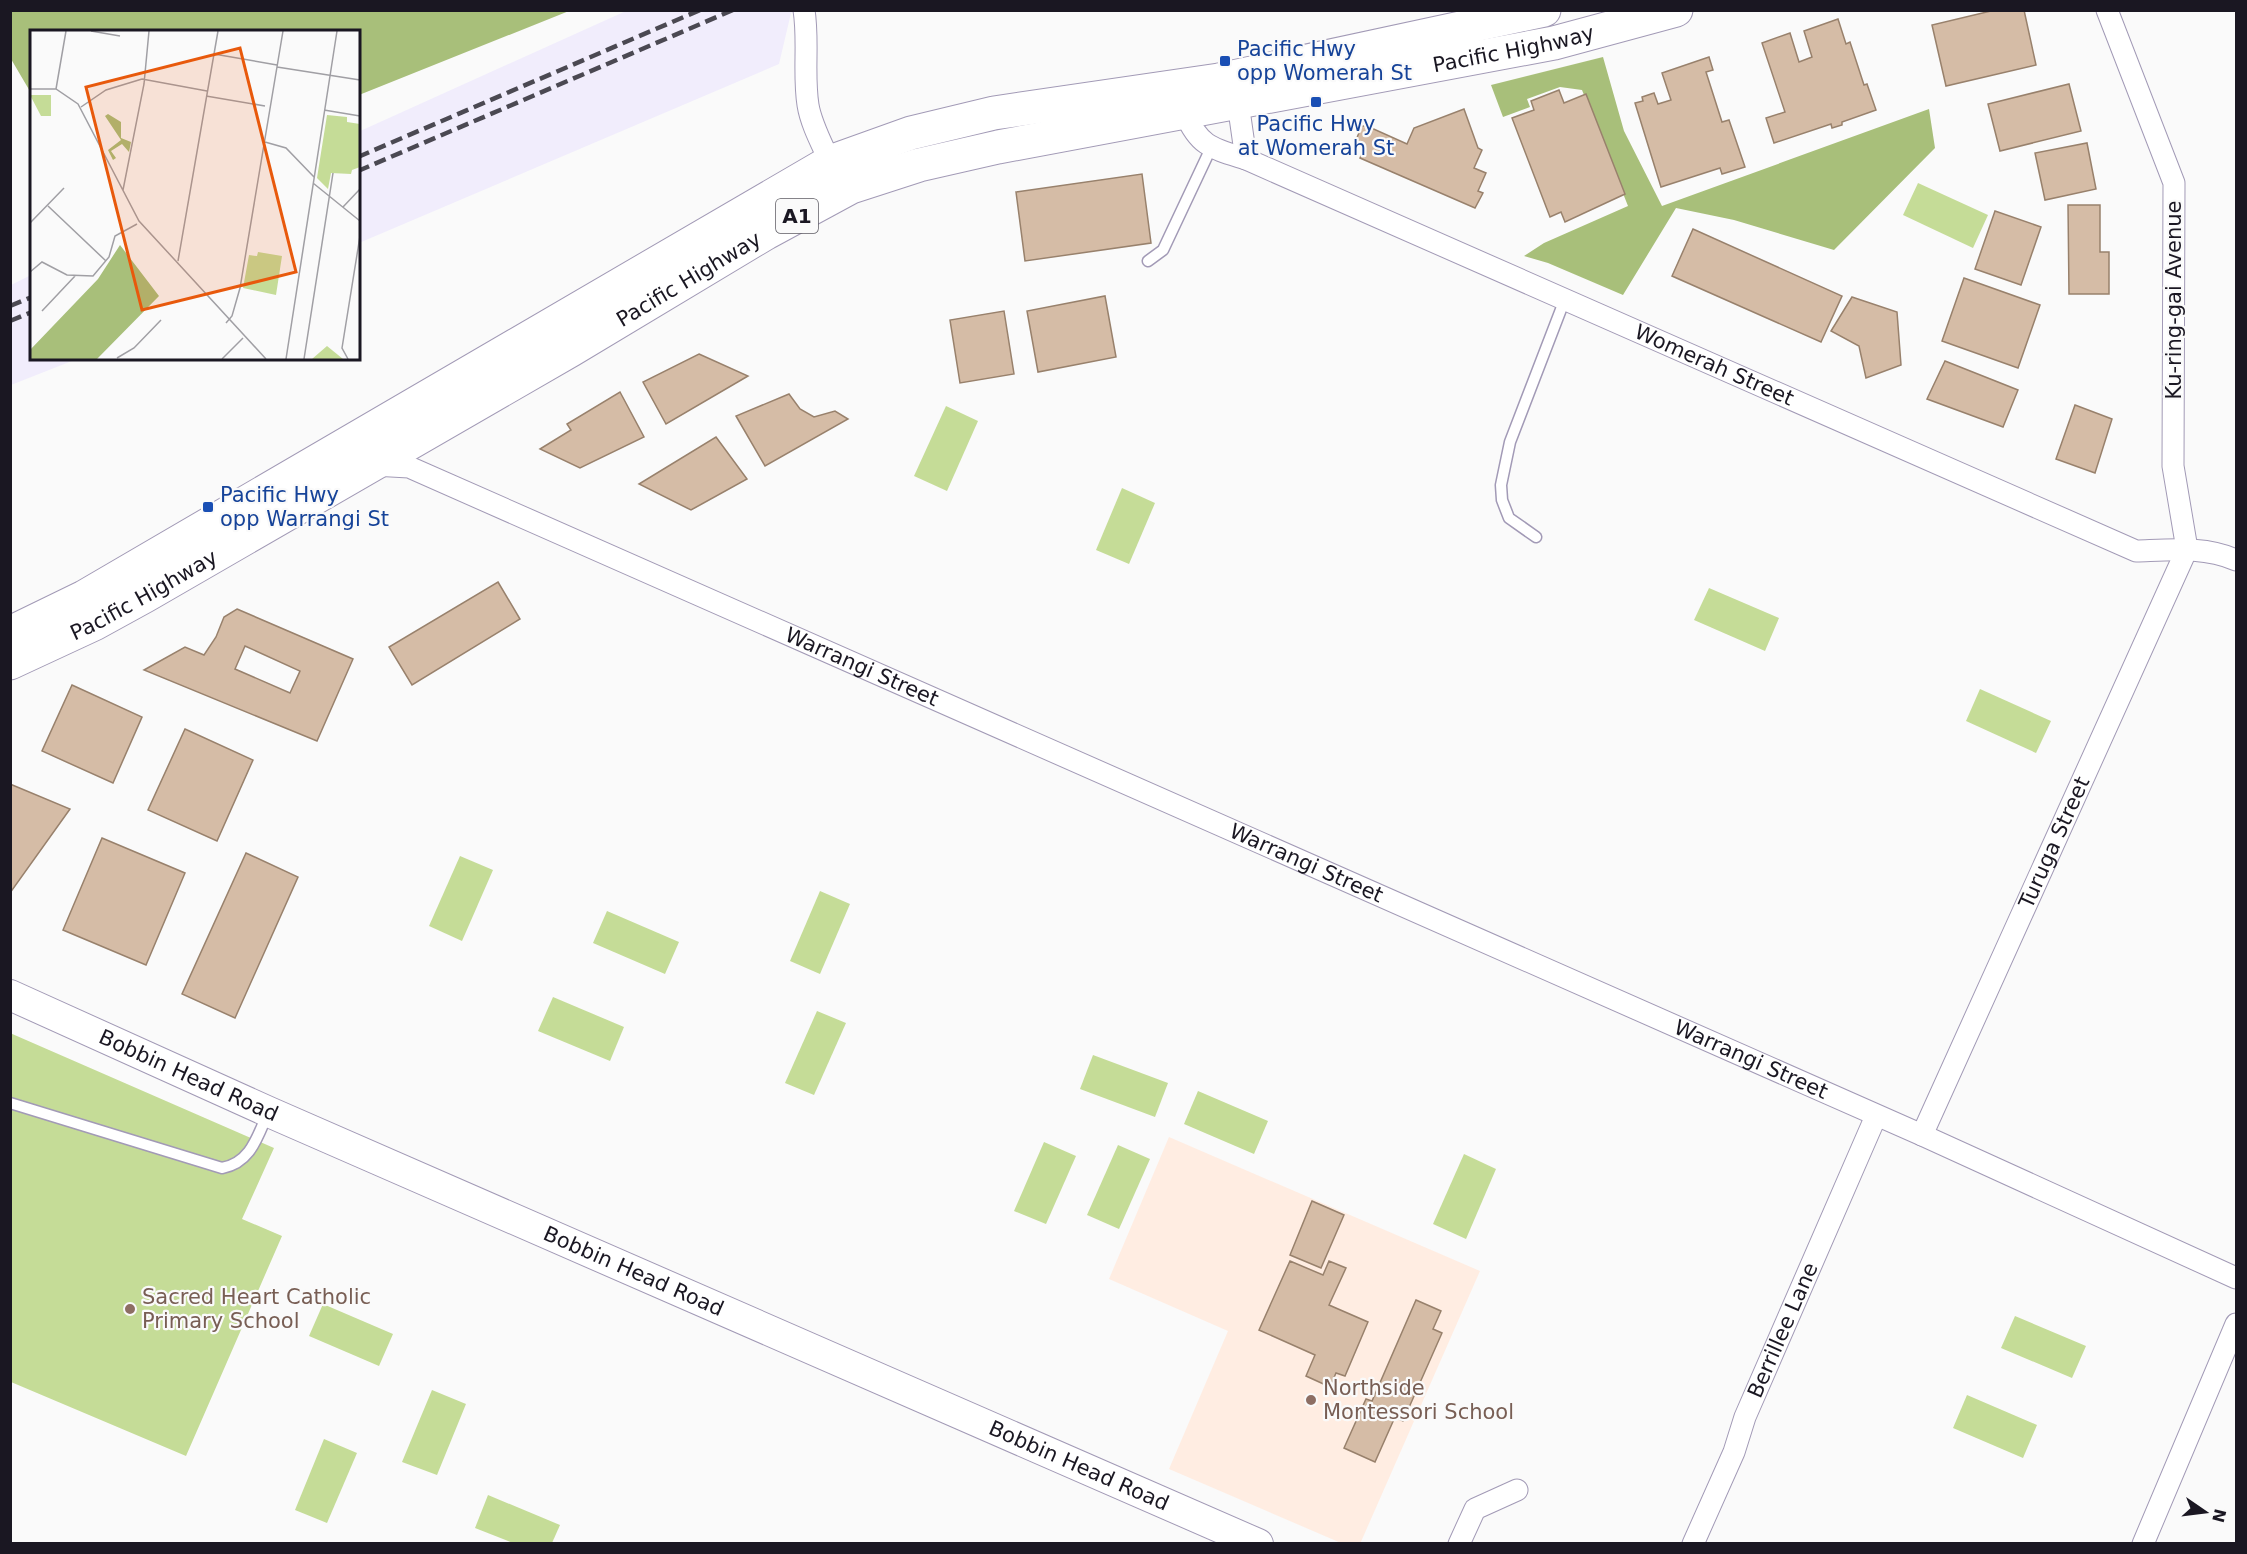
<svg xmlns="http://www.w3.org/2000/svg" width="2247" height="1554" font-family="'DejaVu Sans',sans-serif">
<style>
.built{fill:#f1edfc}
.education{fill:#ffede2}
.green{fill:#c5dc97}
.forest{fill:#a8bf7a}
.building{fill:#d5bca6;stroke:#98816c;stroke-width:1.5;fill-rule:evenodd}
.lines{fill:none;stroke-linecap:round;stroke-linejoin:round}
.lane-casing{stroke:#a29ab6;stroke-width:13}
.street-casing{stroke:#a29ab6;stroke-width:23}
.secondary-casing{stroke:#a29ab6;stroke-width:32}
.highway-casing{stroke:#a29ab6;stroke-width:35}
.lane{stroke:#fff;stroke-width:10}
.street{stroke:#fff;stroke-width:21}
.secondary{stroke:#fff;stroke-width:30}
.highway{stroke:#fff;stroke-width:33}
.rail{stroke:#4b4952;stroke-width:4.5;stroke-dasharray:12 6;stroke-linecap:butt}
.transit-dot{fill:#1a4fb4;stroke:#fafafa;stroke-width:2}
.education-dot{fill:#8d6e63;stroke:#fafafa;stroke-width:2}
.labels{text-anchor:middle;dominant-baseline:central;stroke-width:4.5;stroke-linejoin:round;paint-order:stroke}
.shield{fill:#fafafa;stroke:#5d5b63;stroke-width:1.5}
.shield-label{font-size:20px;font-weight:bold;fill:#1a1722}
.transit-label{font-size:21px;fill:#164399;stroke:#fafafa;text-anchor:start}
.street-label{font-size:21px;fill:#1a1722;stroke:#fafafa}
.education-label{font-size:21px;fill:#785e54;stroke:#fafafa;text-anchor:start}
.inset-road{fill:none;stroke:#a09fa4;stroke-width:1.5}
.view{fill:#e8590c;fill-opacity:0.15;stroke:#e8590c;stroke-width:3}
.inset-edge{fill:none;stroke:#1a1722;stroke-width:3}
</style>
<rect width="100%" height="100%" fill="#fafafa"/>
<g class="built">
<polygon points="626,11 797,11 791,13 779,64 359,243 358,132"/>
<polygon points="31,275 32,358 77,359 11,385 11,285"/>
</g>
<polygon class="education" points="1169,1137 1480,1271 1360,1544 1341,1543 1169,1469 1228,1331 1109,1279"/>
<g class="green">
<polygon points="1918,183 1988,215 1973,248 1903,215"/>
<polygon points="946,406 978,421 947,491 914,476"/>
<polygon points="1122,488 1155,503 1129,564 1096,550"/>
<polygon points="1709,588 1779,618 1765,651 1694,620"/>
<polygon points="1980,689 2051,721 2036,753 1966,721"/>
<polygon points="460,856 493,870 462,941 429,926"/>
<polygon points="820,891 850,904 820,974 790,961"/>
<polygon points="607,911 679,942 665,974 593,943"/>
<polygon points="553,997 624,1027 610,1061 538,1031"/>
<polygon points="817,1011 846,1023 814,1095 785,1083"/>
<polygon points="10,1033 274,1148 242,1219 282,1236 186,1456 11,1382"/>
<polygon points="1093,1055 1168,1083 1155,1117 1080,1089"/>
<polygon points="1198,1091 1268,1121 1254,1154 1184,1124"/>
<polygon points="1044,1142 1076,1156 1046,1224 1014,1211"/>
<polygon points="1118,1145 1150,1159 1119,1229 1087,1215"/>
<polygon points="1464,1154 1496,1169 1466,1239 1433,1224"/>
<polygon points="323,1304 393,1334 379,1366 309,1336"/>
<polygon points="2015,1316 2086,1346 2072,1378 2001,1348"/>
<polygon points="432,1390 466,1404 437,1475 402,1462"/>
<polygon points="1967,1395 2037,1425 2023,1458 1953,1428"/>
<polygon points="324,1439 357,1453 327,1523 295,1510"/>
<polygon points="488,1495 560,1525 552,1543 513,1543 475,1528"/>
</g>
<g class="forest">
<polygon points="11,10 569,10 569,11 359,95 358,32 32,32 31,93 11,59"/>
<polygon points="1603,57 1624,131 1662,206 1929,109 1935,148 1834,250 1734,220 1676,208 1623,295 1548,263 1524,256 1544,243 1628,206 1582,90 1560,87 1527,99 1530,107 1503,117 1491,85"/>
</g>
<g class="building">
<polygon points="1995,10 2024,10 2036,65 1946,86 1932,25"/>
<polygon points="1838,19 1846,44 1850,42 1864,85 1867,84 1876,110 1842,122 1842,125 1832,128 1831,124 1774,143 1766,118 1785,112 1762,43 1790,33 1799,62 1812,57 1804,31"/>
<polygon points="1709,57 1713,70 1706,72 1722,122 1729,120 1745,167 1722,174 1720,168 1661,187 1635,103 1643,101 1642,97 1654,93 1658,104 1671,100 1662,73"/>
<polygon points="2069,84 2081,131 2000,151 1988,104"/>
<polygon points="1559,90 1564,103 1586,94 1625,194 1565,222 1561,212 1550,217 1512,118 1534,110 1531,101"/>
<polygon points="1464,109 1478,148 1482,150 1474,168 1486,173 1478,191 1483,193 1475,208 1360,158 1365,146 1355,142 1362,126 1367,126 1407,144 1414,128"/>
<polygon points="2087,143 2096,189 2045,200 2035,153"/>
<polygon points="1142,174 1151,243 1025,261 1016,192"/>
<polygon points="2068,205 2100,205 2100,252 2109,252 2109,294 2069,294"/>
<polygon points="1995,211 2041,227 2021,285 1975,269"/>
<polygon points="1693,229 1842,296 1821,342 1672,276"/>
<polygon points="1964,278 2040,305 2018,368 1942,341"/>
<polygon points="1105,296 1116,357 1038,372 1027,311"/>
<polygon points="1852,297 1897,312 1901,365 1866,378 1859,346 1831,331"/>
<polygon points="1004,311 1014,374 960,383 950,320"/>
<polygon points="699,354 748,376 666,424 643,382"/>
<polygon points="1945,361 2018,390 2003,427 1927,399"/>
<polygon points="620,392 644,437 580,468 540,449 571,430 567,424"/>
<polygon points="789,394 800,409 814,417 835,411 848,419 765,466 736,416"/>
<polygon points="2075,405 2112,419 2095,473 2056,459"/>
<polygon points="716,437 747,479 691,510 639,484"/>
<polygon points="498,582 520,619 412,685 389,647"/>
<path d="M237,609L353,659L317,741L144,670L185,647L204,655L216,637L224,617ZM245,646L300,671L290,693L235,669Z"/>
<polygon points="72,685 142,717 113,783 42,751"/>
<polygon points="185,729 253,760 217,841 148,810"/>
<polygon points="10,784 70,809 10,893"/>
<polygon points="102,838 185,873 146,965 63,930"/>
<polygon points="246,853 298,877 235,1018 182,994"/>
<polygon points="1312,1201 1344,1215 1321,1268 1290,1255"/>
<polygon points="1290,1261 1323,1275 1329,1261 1346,1268 1329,1305 1368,1322 1345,1376 1336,1373 1330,1387 1306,1376 1315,1355 1259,1330"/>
<polygon points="1416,1300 1441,1311 1433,1329 1442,1333 1403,1421 1395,1417 1375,1462 1344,1448 1366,1399 1372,1401"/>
</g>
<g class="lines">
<defs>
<g id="lane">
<polyline points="1148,261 1163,250 1211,148"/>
<polyline points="1536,537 1509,518 1502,500 1501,485 1510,442 1565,299"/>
<path d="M10,1103L222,1168C250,1163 257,1138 267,1115"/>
</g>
<g id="street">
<path d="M804,10C809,42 803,73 808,105C811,124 822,144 830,162"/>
<polyline points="2107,10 2174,183 2173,466 2187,549"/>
<polyline points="1238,103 1246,159"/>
<path id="s1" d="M1185,113C1199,147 1214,149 1246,159L2136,551C2169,550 2205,546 2236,560"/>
<path id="s2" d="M373,465L409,467L1922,1135L2236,1278"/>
<path id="s3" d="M1922,1135L2187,549"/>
<polyline points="1459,1544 1475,1509 1517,1490"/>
<path id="s4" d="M1693,1544L1734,1452L1745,1417L1876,1116"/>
<polyline points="2143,1544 2236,1324"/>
</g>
<g id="secondary">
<path id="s5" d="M10,995L269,1112L1258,1544"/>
</g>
<g id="highway">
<polyline points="10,633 84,597 830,162 911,133 994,113 1219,80 1544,10"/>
<path id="s6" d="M10,663L94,624L145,596L571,350L766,233L851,187L919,165L998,147L1554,43L1676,10"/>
</g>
</defs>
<use href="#lane" class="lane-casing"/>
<use href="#street" class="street-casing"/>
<use href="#secondary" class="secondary-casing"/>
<use href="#highway" class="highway-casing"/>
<use href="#lane" class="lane"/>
<use href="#street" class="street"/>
<use href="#secondary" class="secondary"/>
<use href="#highway" class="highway"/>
<g class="rail">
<polyline points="358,157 700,10"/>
<polyline points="358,171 733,10"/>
<polyline points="10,306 32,297"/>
<polyline points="10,321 32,312"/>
</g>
</g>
<g class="transit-dot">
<rect x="1219" y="55" width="12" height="12" rx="3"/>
<rect x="1310" y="96" width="12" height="12" rx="3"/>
<rect x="202" y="501" width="12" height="12" rx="3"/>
</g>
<g class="education-dot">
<circle cx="130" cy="1309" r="6"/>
<circle cx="1311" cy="1400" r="6"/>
</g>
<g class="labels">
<rect class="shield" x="776" y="199" width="42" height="34" rx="4.5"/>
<g class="shield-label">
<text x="797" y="216">A1</text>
</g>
<g class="transit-label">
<text x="1237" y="49">Pacific Hwy<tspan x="1237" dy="24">opp Womerah St</tspan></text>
<text x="1316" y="124" text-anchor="middle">Pacific Hwy<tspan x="1316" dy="24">at Womerah St</tspan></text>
<text x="220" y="495">Pacific Hwy<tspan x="220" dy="24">opp Warrangi St</tspan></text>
</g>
<g class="street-label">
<text stroke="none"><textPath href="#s6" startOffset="1644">Pacific Highway</textPath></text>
<text stroke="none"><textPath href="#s6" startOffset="780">Pacific Highway</textPath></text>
<text transform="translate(2174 300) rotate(-90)">Ku-ring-gai Avenue</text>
<text stroke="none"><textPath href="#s1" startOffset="592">Womerah Street</textPath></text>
<text stroke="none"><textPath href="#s6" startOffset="150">Pacific Highway</textPath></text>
<text stroke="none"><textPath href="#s2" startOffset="531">Warrangi Street</textPath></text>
<text stroke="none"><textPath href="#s3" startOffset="321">Turuga Street</textPath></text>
<text stroke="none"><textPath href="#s2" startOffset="1017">Warrangi Street</textPath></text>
<text stroke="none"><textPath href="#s2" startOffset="1503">Warrangi Street</textPath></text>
<text stroke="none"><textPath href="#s5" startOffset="196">Bobbin Head Road</textPath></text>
<text stroke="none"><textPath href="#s5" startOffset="682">Bobbin Head Road</textPath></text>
<text stroke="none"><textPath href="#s4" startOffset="232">Berrillee Lane</textPath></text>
<text stroke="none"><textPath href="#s5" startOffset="1168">Bobbin Head Road</textPath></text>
</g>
<g class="education-label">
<text x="142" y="1297">Sacred Heart Catholic<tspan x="142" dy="24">Primary School</tspan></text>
<text x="1323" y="1388">Northside<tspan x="1323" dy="24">Montessori School</tspan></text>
</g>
</g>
<g transform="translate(30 30)">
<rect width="330" height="330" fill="#fafafa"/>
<path d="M0,65H21V86H11ZM297,85L317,87V92L330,94V137L322,140L321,144L301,143L298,159L287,148ZM228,222L252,226L246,265L213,258L219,225L227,226ZM297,316L313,329H282Z" fill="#c5dc97"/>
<path d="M78,84L91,92V108L101,112L99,122L92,114L81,121L86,128L83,130L78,120L91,110L75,86ZM90,215L129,266L67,329H0V320L68,249Z" fill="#a8bf7a"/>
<path class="inset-road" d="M61,1L90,6M184,24L247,35M247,37L330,50M112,49L177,61M0,59H26L48,74L109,191L236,329M26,59L36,1M176,66L235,76M51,77L76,60L112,49M294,80L330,86M235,112L256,118L284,147M283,153L330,191M93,160L114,54L119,1M18,176L76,231M313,177L330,159M0,193L34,158M148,231L188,1M0,242L12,232L37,245L63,246L79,227L85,206L107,194M12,281L45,246M196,293L202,286L210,258L253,1M87,328L104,318L131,290M192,329L213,308M256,329L307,1M274,329L303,143M318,329L312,318L330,206"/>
<path class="view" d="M210,18L266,242L112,280L56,57Z"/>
<rect width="330" height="330" class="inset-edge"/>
</g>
<rect width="2247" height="1554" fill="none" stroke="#1a1722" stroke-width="24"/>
<g transform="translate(2205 1512) rotate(104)" stroke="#fafafa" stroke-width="4.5" paint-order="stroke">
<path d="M0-4.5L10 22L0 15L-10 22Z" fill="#1a1722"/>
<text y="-9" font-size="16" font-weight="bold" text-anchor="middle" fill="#1a1722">N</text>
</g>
</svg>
